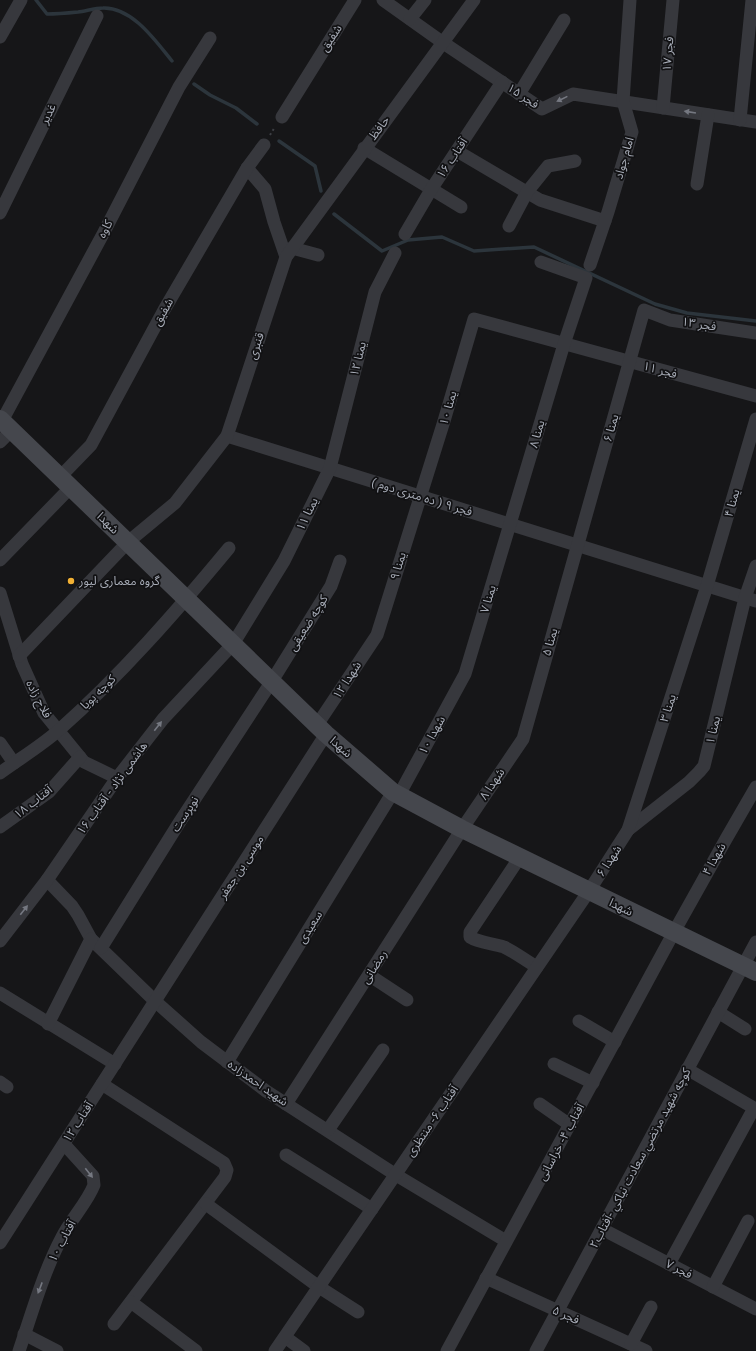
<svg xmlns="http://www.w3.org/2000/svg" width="756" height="1351" font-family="Arial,'Noto Sans Arabic',sans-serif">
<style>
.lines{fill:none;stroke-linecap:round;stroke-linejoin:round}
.stream{stroke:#2c353c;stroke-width:3.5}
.path{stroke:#3d3f44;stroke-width:2;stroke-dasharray:2 3;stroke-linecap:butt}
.street{stroke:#37383d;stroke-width:13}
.secondary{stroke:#45474d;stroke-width:18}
.oneway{fill:#757881}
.poi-dot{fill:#f2b134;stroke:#111113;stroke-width:1.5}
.labels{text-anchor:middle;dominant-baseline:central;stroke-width:3.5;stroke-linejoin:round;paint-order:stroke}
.street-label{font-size:12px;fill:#a8adb8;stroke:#111113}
.poi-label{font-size:12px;fill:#a8adb8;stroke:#111113;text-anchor:start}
</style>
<rect width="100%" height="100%" fill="#161618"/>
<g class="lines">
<g class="stream">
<path d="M36,0L47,14C58,14 68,13 78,12C86,11 95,8 103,8C132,7 155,40 172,61"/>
<polyline points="194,84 210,95 236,108 257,124"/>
<polyline points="279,141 315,166 321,191"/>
<polyline points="334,214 382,251 408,240 442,237 474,251 534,247 655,304 687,313 756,321"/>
</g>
<polyline class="path" points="270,135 275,127"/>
<g class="street">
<polyline points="383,0 442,42 542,109 573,94 756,122"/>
<polyline points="410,19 425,0"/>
<polyline points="0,37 21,0"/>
<polyline points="519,94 564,20"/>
<polyline points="663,108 673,0"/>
<polyline points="282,117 355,0"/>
<polyline points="740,120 752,0"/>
<polyline points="364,148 461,207"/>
<polyline points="457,151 540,200 605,221"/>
<polyline points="247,168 265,189 274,222 286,257"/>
<polyline points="697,184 708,115"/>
<polyline points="0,213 97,16"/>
<polyline points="509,226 527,192 548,166 575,161"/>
<polyline points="405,234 432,188 502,82"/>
<polyline points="292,248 318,255"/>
<polyline points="590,265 608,212 632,132 623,101 630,0"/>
<polyline points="2,421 103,234 179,87 210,38"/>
<polyline points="227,436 756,601"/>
<polyline points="0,442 12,430"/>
<polyline points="60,477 91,445 164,310 247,168 264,145"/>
<polyline points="0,560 71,487"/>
<polyline points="0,593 22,664 44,713 84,762 117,778"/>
<polyline points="19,656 128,542 175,503 227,436 286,257 474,0"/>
<polyline points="317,725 377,635 444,421 474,319 756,396"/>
<polyline points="0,743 14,763"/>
<path d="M0,773C19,759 41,746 59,730C121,675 176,612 229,548"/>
<polyline points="399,795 465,674 564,344 586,278 541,262"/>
<polyline points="0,827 49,792 80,757"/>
<polyline points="628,830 689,782 699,772 704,766 745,598 756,566"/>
<path d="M520,857L470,932V937C479,943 493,943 504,947C515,952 526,961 537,967"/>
<polyline points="47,880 72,906 78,915 91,939 155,1001 201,1042 266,1091 396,1175 506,1241"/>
<polyline points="0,941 47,880 117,778 163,719 233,644 284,561 330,468 375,292 395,253"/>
<polyline points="101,948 179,823 272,681 331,586 340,561"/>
<polyline points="369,975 407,1000"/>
<polyline points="0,993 115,1064"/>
<polyline points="718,1012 745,1029"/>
<polyline points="579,1021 615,1042"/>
<polyline points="48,1024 91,939"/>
<polyline points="227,1062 393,792"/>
<polyline points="554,1064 593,1083"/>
<polyline points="0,1082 7,1087"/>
<polyline points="102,1084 224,1163 227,1170 225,1177 114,1324"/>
<polyline points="286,1104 462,829 523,739 644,310 670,320 756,333"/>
<polyline points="540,1104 570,1125"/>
<polyline points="328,1130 383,1050"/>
<polyline points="286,1155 372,1209"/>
<polyline points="206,1204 319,1287 358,1312"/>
<polyline points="602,1229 756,1309"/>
<polyline points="0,1243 326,734"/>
<polyline points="669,1264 754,1108 687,1069"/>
<polyline points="486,1278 646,1351"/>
<polyline points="713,1287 748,1221"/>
<polyline points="131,1302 196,1351"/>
<polyline points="24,1334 57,1351"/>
<polyline points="285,1337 304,1351"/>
<polyline points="631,1344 651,1307"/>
<path d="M19,1351C32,1313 43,1273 62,1237C71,1219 87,1203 94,1185L93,1176L64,1144"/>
<polyline points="275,1351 589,891 628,830 707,586 756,419"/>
<polyline points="447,1351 674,932 726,839 756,787"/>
<polyline points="536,1351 756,942"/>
</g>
<polyline class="secondary" points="0,419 326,734 393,792 462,829 756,972"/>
</g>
<defs><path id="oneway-solid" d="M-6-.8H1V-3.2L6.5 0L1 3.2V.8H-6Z"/></defs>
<g class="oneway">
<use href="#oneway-solid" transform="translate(562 99) rotate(154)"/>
<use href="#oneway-solid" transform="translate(690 112) rotate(-171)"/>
<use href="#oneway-solid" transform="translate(158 726) rotate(-52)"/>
<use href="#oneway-solid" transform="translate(24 910) rotate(-52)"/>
<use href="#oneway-solid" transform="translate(89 1173) rotate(52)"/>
<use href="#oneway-solid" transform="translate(40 1288) rotate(111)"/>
</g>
<circle class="poi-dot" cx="71" cy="581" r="4"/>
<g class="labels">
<g class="street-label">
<text transform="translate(331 38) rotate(-57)">شفیق</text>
<text transform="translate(668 54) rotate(-85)">فجر ۱۷</text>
<text transform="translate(523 96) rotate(33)">فجر ۱۵</text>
<text transform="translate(48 114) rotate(-64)">غدیر</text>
<text transform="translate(379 128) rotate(-54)">حافظ</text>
<text transform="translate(452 158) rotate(-56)">آفتاب ۱۶</text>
<text transform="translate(624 158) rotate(-74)">امام جواد</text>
<text transform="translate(105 229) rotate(-62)">کاوه</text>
<text transform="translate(163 312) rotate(-61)">شفیق</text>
<text transform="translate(699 324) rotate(9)">فجر ۱۳</text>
<text transform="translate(256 346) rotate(-72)">قنبری</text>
<text transform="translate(358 359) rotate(-76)">یمنا ۱۲</text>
<text transform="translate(660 370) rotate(15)">فجر ۱۱</text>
<text transform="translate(448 408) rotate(-74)">یمنا ۱۰</text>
<text transform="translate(611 428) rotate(-74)">یمنا ۶</text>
<text transform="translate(537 434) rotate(-74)">یمنا ۸</text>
<text transform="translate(422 497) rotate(17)">فجر ۹ ( ده متری دوم )</text>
<text transform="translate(732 503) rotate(-74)">یمنا ۴</text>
<text transform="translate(307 514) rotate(-64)">یمنا ۱۱</text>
<text transform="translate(108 523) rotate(44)">شهدا</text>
<text transform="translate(398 566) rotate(-73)">یمنا ۹</text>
<text transform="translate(488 599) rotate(-73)">یمنا ۷</text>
<text transform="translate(308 623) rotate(-58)">کوچه ضعیقی</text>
<text transform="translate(550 642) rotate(-74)">یمنا ۵</text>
<text transform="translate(347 680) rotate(-57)">شهدا ۱۲</text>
<text transform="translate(98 692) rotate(-44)">کوچه پویا</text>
<text transform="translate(39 699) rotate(62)">فلاح زاده</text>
<text transform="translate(668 708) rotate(-72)">یمنا ۳</text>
<text transform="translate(713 730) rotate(-76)">یمنا ۱</text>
<text transform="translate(432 735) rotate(-61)">شهدا ۱۰</text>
<text transform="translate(341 747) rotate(41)">شهدا</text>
<text transform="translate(492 784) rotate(-56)">شهدا ۸</text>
<text transform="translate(112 788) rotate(-54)">هاشمی نژاد - آقتاب ۱۶</text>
<text transform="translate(33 802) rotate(-38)">آفتاب ۱۸</text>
<text transform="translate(185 814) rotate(-57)">نوپرست</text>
<text transform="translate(714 859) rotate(-61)">شهدا ۴</text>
<text transform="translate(609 861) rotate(-57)">شهدا ۶</text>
<text transform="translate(241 867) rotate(-57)">موسی بن جعفر</text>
<text transform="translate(621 907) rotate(26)">شهدا</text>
<text transform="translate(310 927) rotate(-58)">سعیدی</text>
<text transform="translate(374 967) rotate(-58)">رمضانی</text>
<text transform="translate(258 1083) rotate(35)">شهید احمدزاده</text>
<text transform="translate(432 1121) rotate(-56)">آفتاب ۶- منتظری</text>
<text transform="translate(78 1122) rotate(-57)">آفتاب ۱۲</text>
<text transform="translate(561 1142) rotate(-62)">آفتاب ۴- خراسانی</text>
<text transform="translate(640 1158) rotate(-62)">كوچه شهيد مرتضي سعادت نياكي -آفتاب۲</text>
<text transform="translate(62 1241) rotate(-62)">آفتاب ۱۰</text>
<text transform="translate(679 1269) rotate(27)">فجر ۷</text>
<text transform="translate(566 1315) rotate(24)">فجر ۵</text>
</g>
<g class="poi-label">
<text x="79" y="581">گروه معماری لیور</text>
</g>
</g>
</svg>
